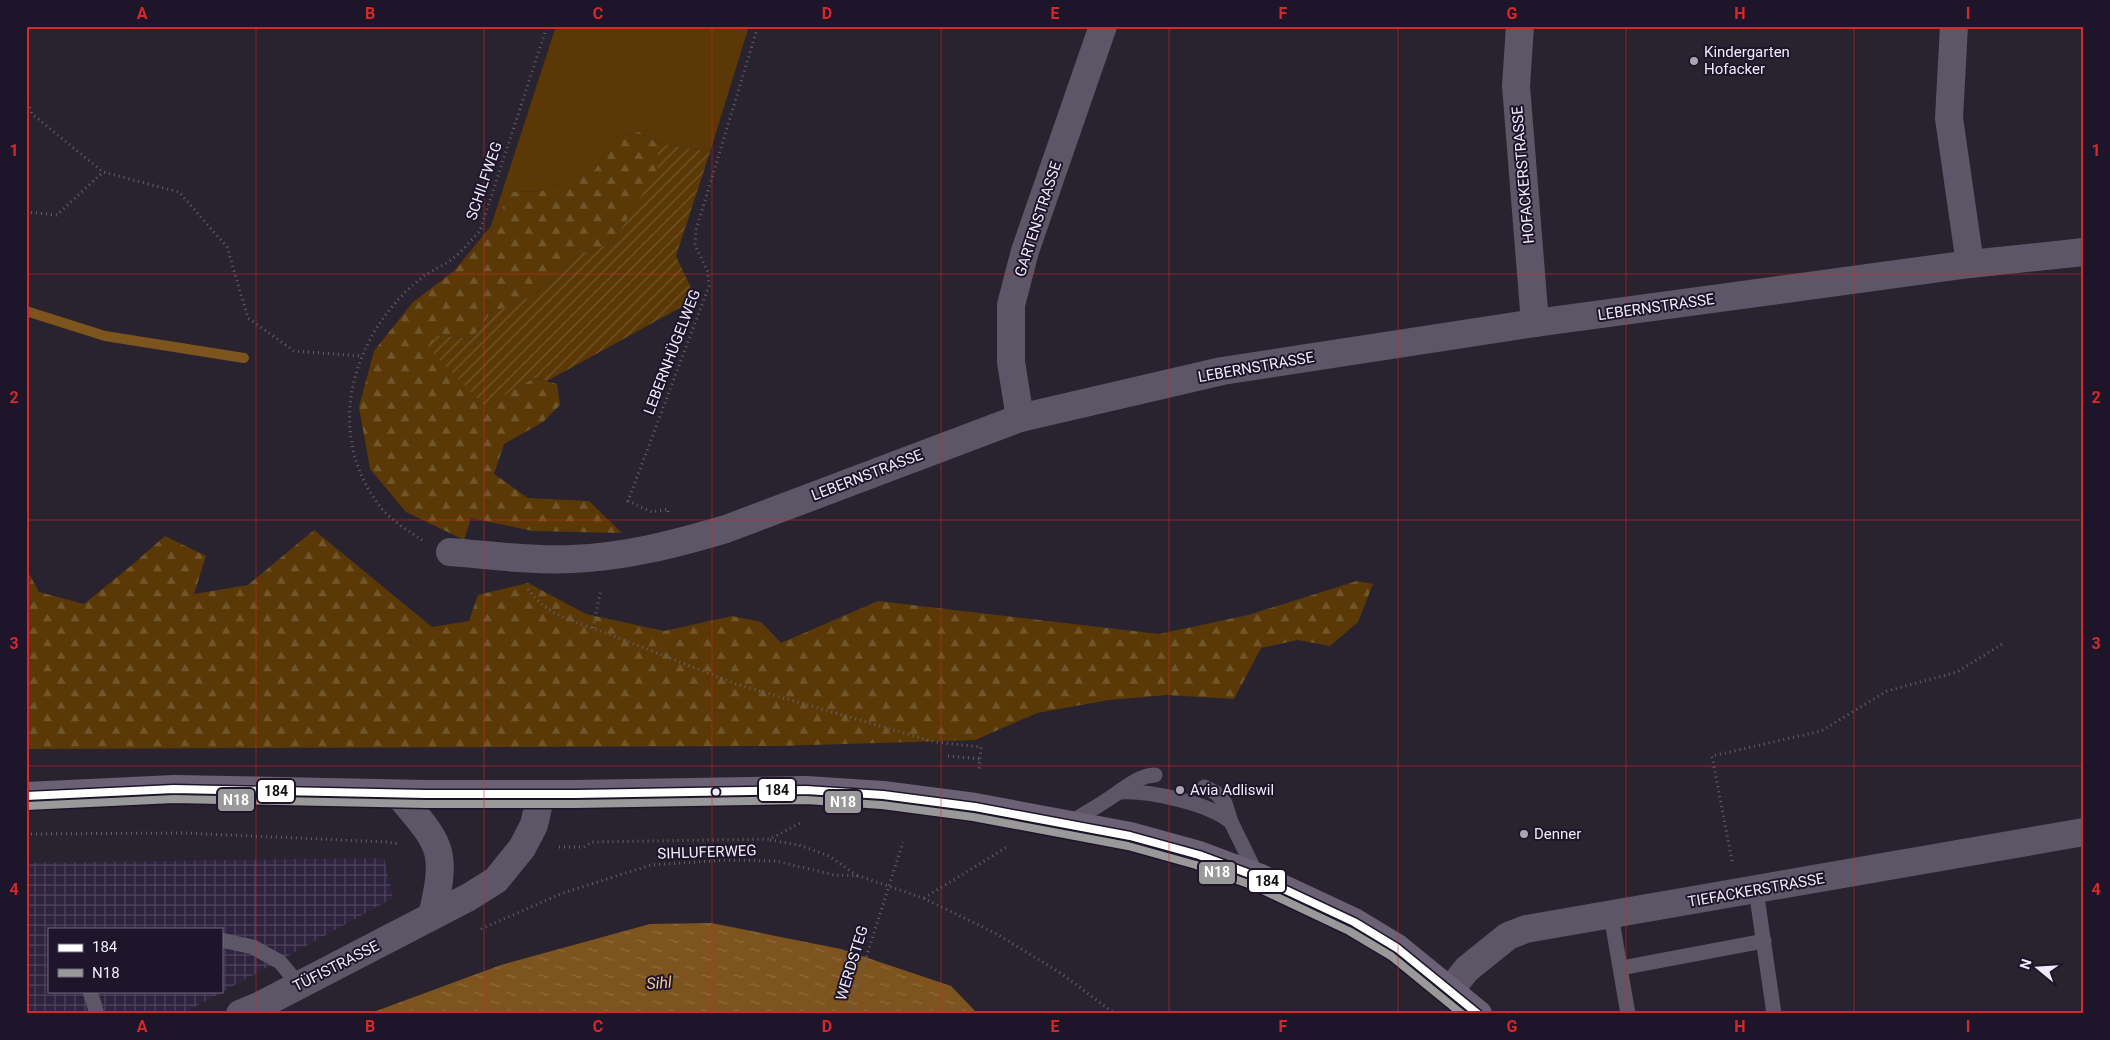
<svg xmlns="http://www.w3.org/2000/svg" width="2110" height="1040" font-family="Roboto,sans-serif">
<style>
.industrial{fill:url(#industrial-grid);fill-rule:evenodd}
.grass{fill:#5a3906}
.forest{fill:url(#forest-firs)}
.garden{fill:url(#garden-furrows)}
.water{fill:url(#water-ripples)}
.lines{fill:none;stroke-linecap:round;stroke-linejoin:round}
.stream{stroke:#7d531e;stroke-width:10}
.path{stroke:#655f6c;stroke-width:3;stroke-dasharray:1 4;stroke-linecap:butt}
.service{stroke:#5d5666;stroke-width:15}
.minor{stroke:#5d5666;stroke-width:28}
.secondary{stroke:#6a6175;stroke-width:28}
.bus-1-casing{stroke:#1e152b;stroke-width:11}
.bus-2-casing{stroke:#1e152b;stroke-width:11}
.bus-1{stroke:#fff;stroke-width:8}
.bus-2{stroke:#999;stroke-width:8}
.grid{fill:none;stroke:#d62828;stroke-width:1;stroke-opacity:0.55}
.poi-dot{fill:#aaa5b3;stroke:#1e152b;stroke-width:2}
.bus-dot{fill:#f0ebfa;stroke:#1e152b;stroke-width:2}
.labels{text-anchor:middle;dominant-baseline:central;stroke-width:4;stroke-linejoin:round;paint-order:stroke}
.poi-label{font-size:15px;fill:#f0ebfa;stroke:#1e152b;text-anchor:start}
.street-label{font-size:15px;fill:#f0ebfa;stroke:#1e152b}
.water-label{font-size:16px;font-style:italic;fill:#f8c892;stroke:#1e152b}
.line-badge{stroke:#1e152b;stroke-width:2}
.badge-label{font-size:14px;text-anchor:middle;font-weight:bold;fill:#fff}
.pale-badge-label{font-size:14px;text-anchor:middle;font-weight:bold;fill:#111}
.neatline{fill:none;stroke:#d62828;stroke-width:2}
.grid-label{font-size:16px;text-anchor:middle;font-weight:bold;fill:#d62828}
</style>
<defs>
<pattern id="industrial-grid" width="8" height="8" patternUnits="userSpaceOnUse" patternTransform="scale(1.25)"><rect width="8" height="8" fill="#2f243f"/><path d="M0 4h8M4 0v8" fill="none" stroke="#4d445c"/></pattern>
<pattern id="forest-firs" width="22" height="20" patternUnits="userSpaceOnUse" patternTransform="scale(1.25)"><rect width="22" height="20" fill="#5a3906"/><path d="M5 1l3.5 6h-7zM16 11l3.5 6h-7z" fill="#72562b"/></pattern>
<pattern id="garden-furrows" width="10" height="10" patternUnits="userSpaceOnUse" patternTransform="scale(1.25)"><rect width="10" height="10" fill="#5a3906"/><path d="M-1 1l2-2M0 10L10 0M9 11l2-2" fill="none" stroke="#72562b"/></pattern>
<pattern id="water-ripples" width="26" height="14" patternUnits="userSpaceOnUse" patternTransform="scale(1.25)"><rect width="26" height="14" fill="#7d531e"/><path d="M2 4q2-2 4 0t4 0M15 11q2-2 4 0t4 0" fill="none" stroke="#906c40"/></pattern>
</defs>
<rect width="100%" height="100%" fill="#292330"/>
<path class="industrial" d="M384,858L393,898L182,1014H26V863ZM49,929H221V991H49Z"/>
<polygon class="grass" points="556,26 749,26 710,152 658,143 639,132 615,137 595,170 542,191 510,192 488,238 454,271 491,226"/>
<g class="forest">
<polygon points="639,132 658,143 658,170 613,243 577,255 535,295 491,313 471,339 437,335 485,406 534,378 557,384 560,405 543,422 504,444 494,474 528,498 589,501 622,533 533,531 471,518 464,540 406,512 370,469 359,407 374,351 413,302 454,271 488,238 510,192 542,191 595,170 615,137"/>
<polygon points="314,530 432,627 469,621 478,595 528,583 586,614 664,631 732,616 761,622 781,643 878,601 1159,634 1248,615 1357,581 1373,584 1358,622 1330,646 1298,640 1261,648 1234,699 1167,695 1109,700 1037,713 975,740 779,746 26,749 26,568 39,592 84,604 132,565 165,536 206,556 194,594 248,585"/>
</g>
<polygon class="garden" points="658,143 710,152 676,256 696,299 547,381 534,378 485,406 428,348 437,335 471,339 491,313 535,295 577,255 613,243 657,170"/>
<polygon class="water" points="711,923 841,949 951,986 978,1014 368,1014 501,965 650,924"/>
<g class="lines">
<polyline class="stream" points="26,311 105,336 244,358"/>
<g class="path">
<polyline points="26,98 32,114 103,172 179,192 227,247 248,318 294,351 361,356"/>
<polyline points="26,212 57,215 103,172"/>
<polyline points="668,512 668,509 652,512 628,501 709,286 708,272 695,245 696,230 758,26"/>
<path d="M422,540C407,530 389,519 378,504C331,440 346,359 396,302C404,293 415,283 424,276C434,269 447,264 456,256C465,248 472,239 480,231L547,26"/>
<path d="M528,589C544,612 568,620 593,628L736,684L935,742L981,747L979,771"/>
<polyline points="593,628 601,589"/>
<polyline points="948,756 980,759"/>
<polyline points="26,834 184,833 387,842 398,844"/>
<polyline points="770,840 799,845 829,856 858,876"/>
<polyline points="559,847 584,847 592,842 770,839 802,822"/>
<polyline points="1732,861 1712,756 1821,731 1887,691 1957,672 2004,643"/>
<polyline points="924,898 1007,847"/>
<polyline points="481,929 563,893 651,865 726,860 776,861 834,875 859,876 923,898 997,934 1062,974 1115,1014"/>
<polyline points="848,1014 903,842"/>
</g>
<g class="service">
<polyline points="1204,787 1216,793 1225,803 1231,822 1258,877"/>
<path d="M1119,792C1148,790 1209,803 1231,822"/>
<path d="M1070,823C1087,812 1104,803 1120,791C1132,783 1140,776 1155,775"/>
<polyline points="1756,890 1774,1014"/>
<polyline points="1611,915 1628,1014"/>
<polyline points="221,940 253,947 280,962 299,985"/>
<polyline points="1621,968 1764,941"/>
<polyline points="90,991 97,1014"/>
</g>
<g class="minor">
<polyline points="1520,26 1516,86 1535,323"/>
<polyline points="1954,26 1949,118 1970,264"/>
<polyline points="1020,418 1011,362 1011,305 1025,251 1103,26"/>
<path d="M450,552C490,555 532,561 572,559C625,557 675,544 726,529L1020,418L1222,371L1535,323L1970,264L2084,252"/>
<path d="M398,794C441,845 448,849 432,916"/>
<polyline points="1450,990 1467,969 1508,936 1526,929 2084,832"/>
<polyline points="240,1014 259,1006 469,897 496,880 522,848 534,825 541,794"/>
</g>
<polyline class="secondary" points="26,796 174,789 426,794 575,794 806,790 883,795 975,807 1130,836 1199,855 1258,877 1354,922 1397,948 1478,1014"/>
<defs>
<polyline id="bus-1" points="26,796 174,789 426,794 575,794 806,790 883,795 975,807 1130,836 1199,855 1258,877 1354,922 1397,948 1478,1014"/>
<polyline id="bus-2" points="26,806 174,799 426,804 575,804 806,800 882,805 973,817 1128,846 1196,865 1254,886 1349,931 1391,956 1462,1014"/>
</defs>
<use href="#bus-1" class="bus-1-casing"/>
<use href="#bus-2" class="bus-2-casing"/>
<use href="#bus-1" class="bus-1"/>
<use href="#bus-2" class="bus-2"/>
</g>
<path class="grid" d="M256,26V1014M484,26V1014M712,26V1014M941,26V1014M1169,26V1014M1398,26V1014M1626,26V1014M1854,26V1014M26,274H2084M26,520H2084M26,766H2084"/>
<g class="poi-dot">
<circle cx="1694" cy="61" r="5"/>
<circle cx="1180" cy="790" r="5"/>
<circle cx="1524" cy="834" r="5"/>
</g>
<circle class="bus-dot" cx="716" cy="792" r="4.5"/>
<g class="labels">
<g class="poi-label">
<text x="1704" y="52">Kindergarten<tspan x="1704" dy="17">Hofacker</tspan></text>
<text x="1190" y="790">Avia Adliswil</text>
<text x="1534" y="834">Denner</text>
</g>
<g class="street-label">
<text transform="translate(1523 175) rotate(-95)">HOFACKERSTRASSE</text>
<text transform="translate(484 181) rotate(-71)">SCHILFWEG</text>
<text transform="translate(1038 219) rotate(-72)">GARTENSTRASSE</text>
<text transform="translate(1656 307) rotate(-8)">LEBERNSTRASSE</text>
<text transform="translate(672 352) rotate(-69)">LEBERNHÜGELWEG</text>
<text transform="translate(1256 367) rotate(-10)">LEBERNSTRASSE</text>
<text transform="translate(867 475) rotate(-21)">LEBERNSTRASSE</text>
<text transform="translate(707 852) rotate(-2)">SIHLUFERWEG</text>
<text transform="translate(1756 890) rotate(-10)">TIEFACKERSTRASSE</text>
<text transform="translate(852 963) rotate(-73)">WERDSTEG</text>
<text transform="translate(336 966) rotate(-27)">TÜFISTRASSE</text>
</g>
<g class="water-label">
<text transform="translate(659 983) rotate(-4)">Sihl</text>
</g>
</g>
<g class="line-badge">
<rect x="758" y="778" width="38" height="24" rx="5" fill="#fff"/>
<rect x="257" y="779" width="38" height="24" rx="5" fill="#fff"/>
<rect x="217" y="788" width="38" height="24" rx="5" fill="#999"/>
<rect x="824" y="790" width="38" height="24" rx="5" fill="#999"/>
<rect x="1198" y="861" width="38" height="24" rx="5" fill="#999"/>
<rect x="1248" y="869" width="38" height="24" rx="5" fill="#fff"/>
</g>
<g class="badge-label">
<text x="236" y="805">N18</text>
<text x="843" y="807">N18</text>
<text x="1217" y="877">N18</text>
</g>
<g class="pale-badge-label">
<text x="777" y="795">184</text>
<text x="276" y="796">184</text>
<text x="1267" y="886">184</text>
</g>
<rect width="2110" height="1040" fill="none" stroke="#1e152b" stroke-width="55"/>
<rect x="48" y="928" width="175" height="65" fill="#1e152b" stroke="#726b7e"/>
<rect x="58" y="944" width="25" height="8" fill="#ffffff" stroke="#726b7e"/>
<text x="92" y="952" font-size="15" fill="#f0ebfa">184</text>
<rect x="58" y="969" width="25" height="8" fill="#999999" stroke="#726b7e"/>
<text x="92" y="978" font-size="15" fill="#f0ebfa">N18</text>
<g transform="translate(2038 968) rotate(288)" stroke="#1e152b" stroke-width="4" paint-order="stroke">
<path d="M0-4L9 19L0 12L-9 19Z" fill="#f0ebfa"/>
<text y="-8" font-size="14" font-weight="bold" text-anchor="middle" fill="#f0ebfa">N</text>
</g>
<rect x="28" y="28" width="2054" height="984" class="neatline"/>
<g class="grid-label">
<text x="142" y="19">A</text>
<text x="370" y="19">B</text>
<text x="598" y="19">C</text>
<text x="827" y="19">D</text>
<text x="1055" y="19">E</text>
<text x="1283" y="19">F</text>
<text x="1512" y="19">G</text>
<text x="1740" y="19">H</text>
<text x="1968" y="19">I</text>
<text x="14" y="156">1</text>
<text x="2096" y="156">1</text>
<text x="14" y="403">2</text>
<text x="2096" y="403">2</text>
<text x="14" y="649">3</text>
<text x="2096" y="649">3</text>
<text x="14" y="895">4</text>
<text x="2096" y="895">4</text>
<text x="142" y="1032">A</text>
<text x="370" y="1032">B</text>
<text x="598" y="1032">C</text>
<text x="827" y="1032">D</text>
<text x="1055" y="1032">E</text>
<text x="1283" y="1032">F</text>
<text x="1512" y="1032">G</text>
<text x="1740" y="1032">H</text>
<text x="1968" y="1032">I</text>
</g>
</svg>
